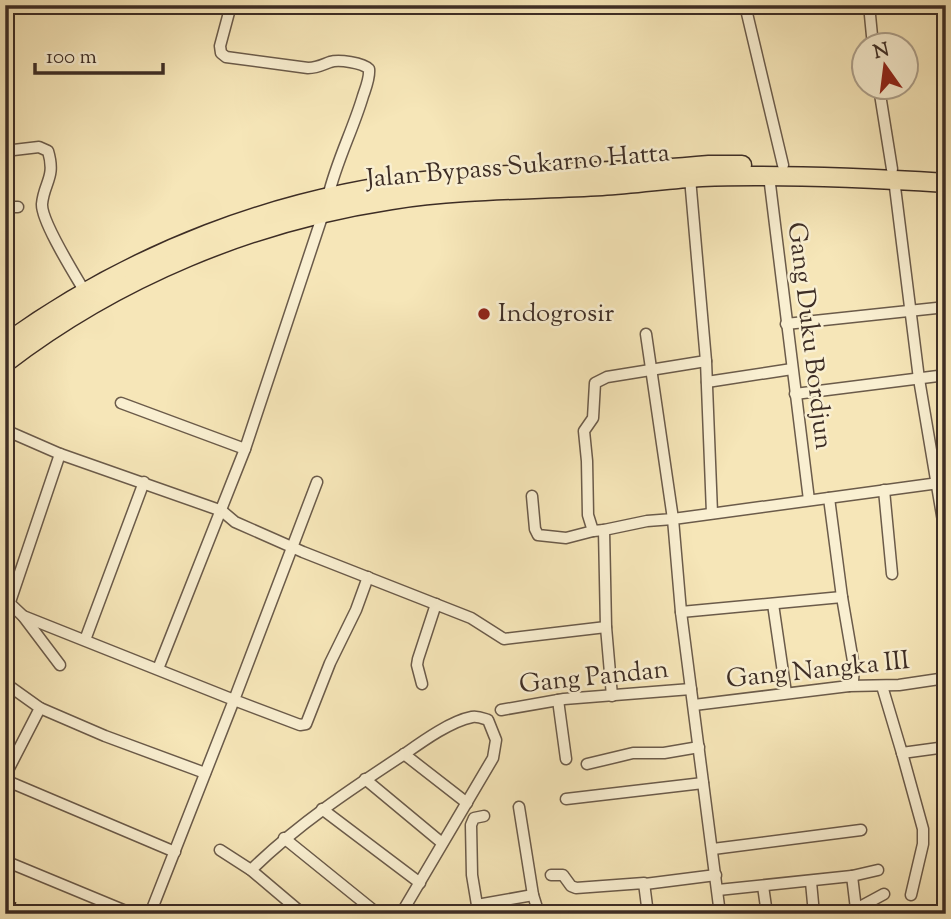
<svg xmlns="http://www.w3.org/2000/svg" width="951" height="919" font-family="'Sorts Mill Goudy',serif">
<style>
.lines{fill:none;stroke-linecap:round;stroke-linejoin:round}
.street-casing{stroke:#6b5b4a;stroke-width:13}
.highway-casing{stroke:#3d2d25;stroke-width:21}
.street{stroke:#f9efd1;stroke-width:10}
.highway{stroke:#f6e6b8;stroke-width:18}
.rail{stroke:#3d2d25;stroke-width:2.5;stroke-dasharray:12 12;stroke-linecap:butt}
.poi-dot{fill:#8f2418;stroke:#f9efd1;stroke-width:2.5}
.labels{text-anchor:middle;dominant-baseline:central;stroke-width:5;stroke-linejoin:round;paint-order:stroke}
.street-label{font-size:26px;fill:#3d2d25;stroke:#f9efd1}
.poi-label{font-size:26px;fill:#3d2d25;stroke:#f9efd1;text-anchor:start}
</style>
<rect width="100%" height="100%" fill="#f6e6b8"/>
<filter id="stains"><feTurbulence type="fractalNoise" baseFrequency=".00286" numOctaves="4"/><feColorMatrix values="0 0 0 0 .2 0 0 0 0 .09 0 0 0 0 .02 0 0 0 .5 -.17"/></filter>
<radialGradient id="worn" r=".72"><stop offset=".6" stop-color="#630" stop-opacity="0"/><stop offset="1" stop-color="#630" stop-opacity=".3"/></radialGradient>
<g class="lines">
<defs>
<g id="street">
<path d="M231,5L220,46L221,53L226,57L308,68C317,68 322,65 330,62C339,59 363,63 369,69C370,78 366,87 363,96C353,130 336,162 328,197"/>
<polyline points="745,5 783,165"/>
<polyline points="869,5 873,46"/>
<polyline points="879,88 892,169"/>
<path d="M5,151L39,147L48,151C56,178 44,182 42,204C41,221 75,275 85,292"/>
<polyline points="769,176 809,500"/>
<polyline points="690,178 706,361 712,513"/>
<polyline points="894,179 919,379 946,539"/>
<polyline points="5,207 18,207"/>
<polyline points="5,255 7,255"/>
<polyline points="786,324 946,307"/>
<polyline points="707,382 792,369"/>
<polyline points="795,394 946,375"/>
<polyline points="121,403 245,449"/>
<polyline points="5,430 60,454 222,511 235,522 303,552 471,618 504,639 606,627"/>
<polyline points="317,482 234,700 300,725 306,724 330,663 356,610 368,577"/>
<polyline points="884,490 892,574"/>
<polyline points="532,496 535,529 538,535 566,538 593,531"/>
<polyline points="829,498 842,597 854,667 853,681 849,686"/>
<polyline points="604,530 593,531 588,515 587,461 584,431 593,418 595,383 607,377 706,361"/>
<polyline points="5,599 23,616 234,700 150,914"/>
<polyline points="773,604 786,693"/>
<polyline points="9,605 60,454"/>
<polyline points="681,612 842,597"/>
<polyline points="23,616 60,665"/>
<polyline points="85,640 144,482"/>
<polyline points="158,669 245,449 323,214"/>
<polyline points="5,683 40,708 5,776"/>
<polyline points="422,684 417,665 418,659 436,604"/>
<polyline points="882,686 902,753 946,747"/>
<polyline points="612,696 606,627 604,530 647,521 673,519 646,334"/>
<polyline points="558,700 566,759"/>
<polyline points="694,705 849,686 899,685 946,678"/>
<polyline points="40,708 105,736 205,773"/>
<polyline points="501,710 564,699 691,689"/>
<polyline points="902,753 923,829 923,844 911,895"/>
<polyline points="404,754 467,803"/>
<polyline points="587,764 633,753 664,753 699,747"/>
<polyline points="365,779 442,843"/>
<polyline points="5,780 175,852"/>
<polyline points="566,799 703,783"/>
<polyline points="519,807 533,895"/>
<polyline points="322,809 420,883"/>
<polyline points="284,838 378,914"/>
<polyline points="713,849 861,830"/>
<polyline points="220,850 251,870 303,914"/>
<polyline points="5,861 133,914"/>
<path d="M251,870C298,824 351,789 406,753C423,741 451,721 472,717C478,716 482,718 488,720L496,740L493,758L401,914"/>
<polyline points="551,875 563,875 571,886 576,888 644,883 648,914"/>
<polyline points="852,876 878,870"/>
<polyline points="811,882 814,914"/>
<polyline points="645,884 716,875"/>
<polyline points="763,886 767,914"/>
<polyline points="718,890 852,876 856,909 863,914"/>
<polyline points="477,905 472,875 471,825 474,818 484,816"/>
<polyline points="479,914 477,905 533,895 539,914"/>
<polyline points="720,914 681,612 673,519 946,482"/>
<polyline points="847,914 884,894"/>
</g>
<g id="highway">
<path d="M5,344C131,253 278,196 433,180C525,171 617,174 709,165H742"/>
<path d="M5,363C117,277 252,221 391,200C461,189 532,190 602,186C636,184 669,179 702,177C783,174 865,178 946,183"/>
</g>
</defs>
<use href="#street" class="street-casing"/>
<use href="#highway" class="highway-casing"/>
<use href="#street" class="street"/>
<use href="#highway" class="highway"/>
<polyline class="rail" points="5,899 40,914"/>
</g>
<circle class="poi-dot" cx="484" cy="314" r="7"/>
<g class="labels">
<g class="street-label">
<text transform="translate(518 167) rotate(-5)">Jalan Bypass Sukarno Hatta</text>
<text transform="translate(809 336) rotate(83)">Gang Duku Bordjun</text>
<text transform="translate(818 671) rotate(-6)">Gang Nangka III</text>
<text transform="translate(594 678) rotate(-6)">Gang Pandan</text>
</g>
<g class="poi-label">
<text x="498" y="314">Indogrosir</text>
</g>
</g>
<rect width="951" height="919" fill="none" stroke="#f6e6b8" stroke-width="28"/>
<rect x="7" y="7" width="937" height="905" fill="none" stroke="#3d2d25" stroke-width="3.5"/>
<rect x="14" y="14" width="923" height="891" fill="none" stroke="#3d2d25" stroke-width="2"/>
<g transform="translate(885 66) rotate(346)"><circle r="33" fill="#f9efd1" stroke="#aea18c" stroke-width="2"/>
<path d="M0-5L12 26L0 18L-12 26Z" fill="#8f2418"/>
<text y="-10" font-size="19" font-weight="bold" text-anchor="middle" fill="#3d2d25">N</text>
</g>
<path d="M35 63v10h128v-10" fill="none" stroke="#3d2d25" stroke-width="3.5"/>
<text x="46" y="63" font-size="21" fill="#3d2d25" stroke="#f9efd1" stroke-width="5" paint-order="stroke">100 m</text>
<rect width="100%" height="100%" filter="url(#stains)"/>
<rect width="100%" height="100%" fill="url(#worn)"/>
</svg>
